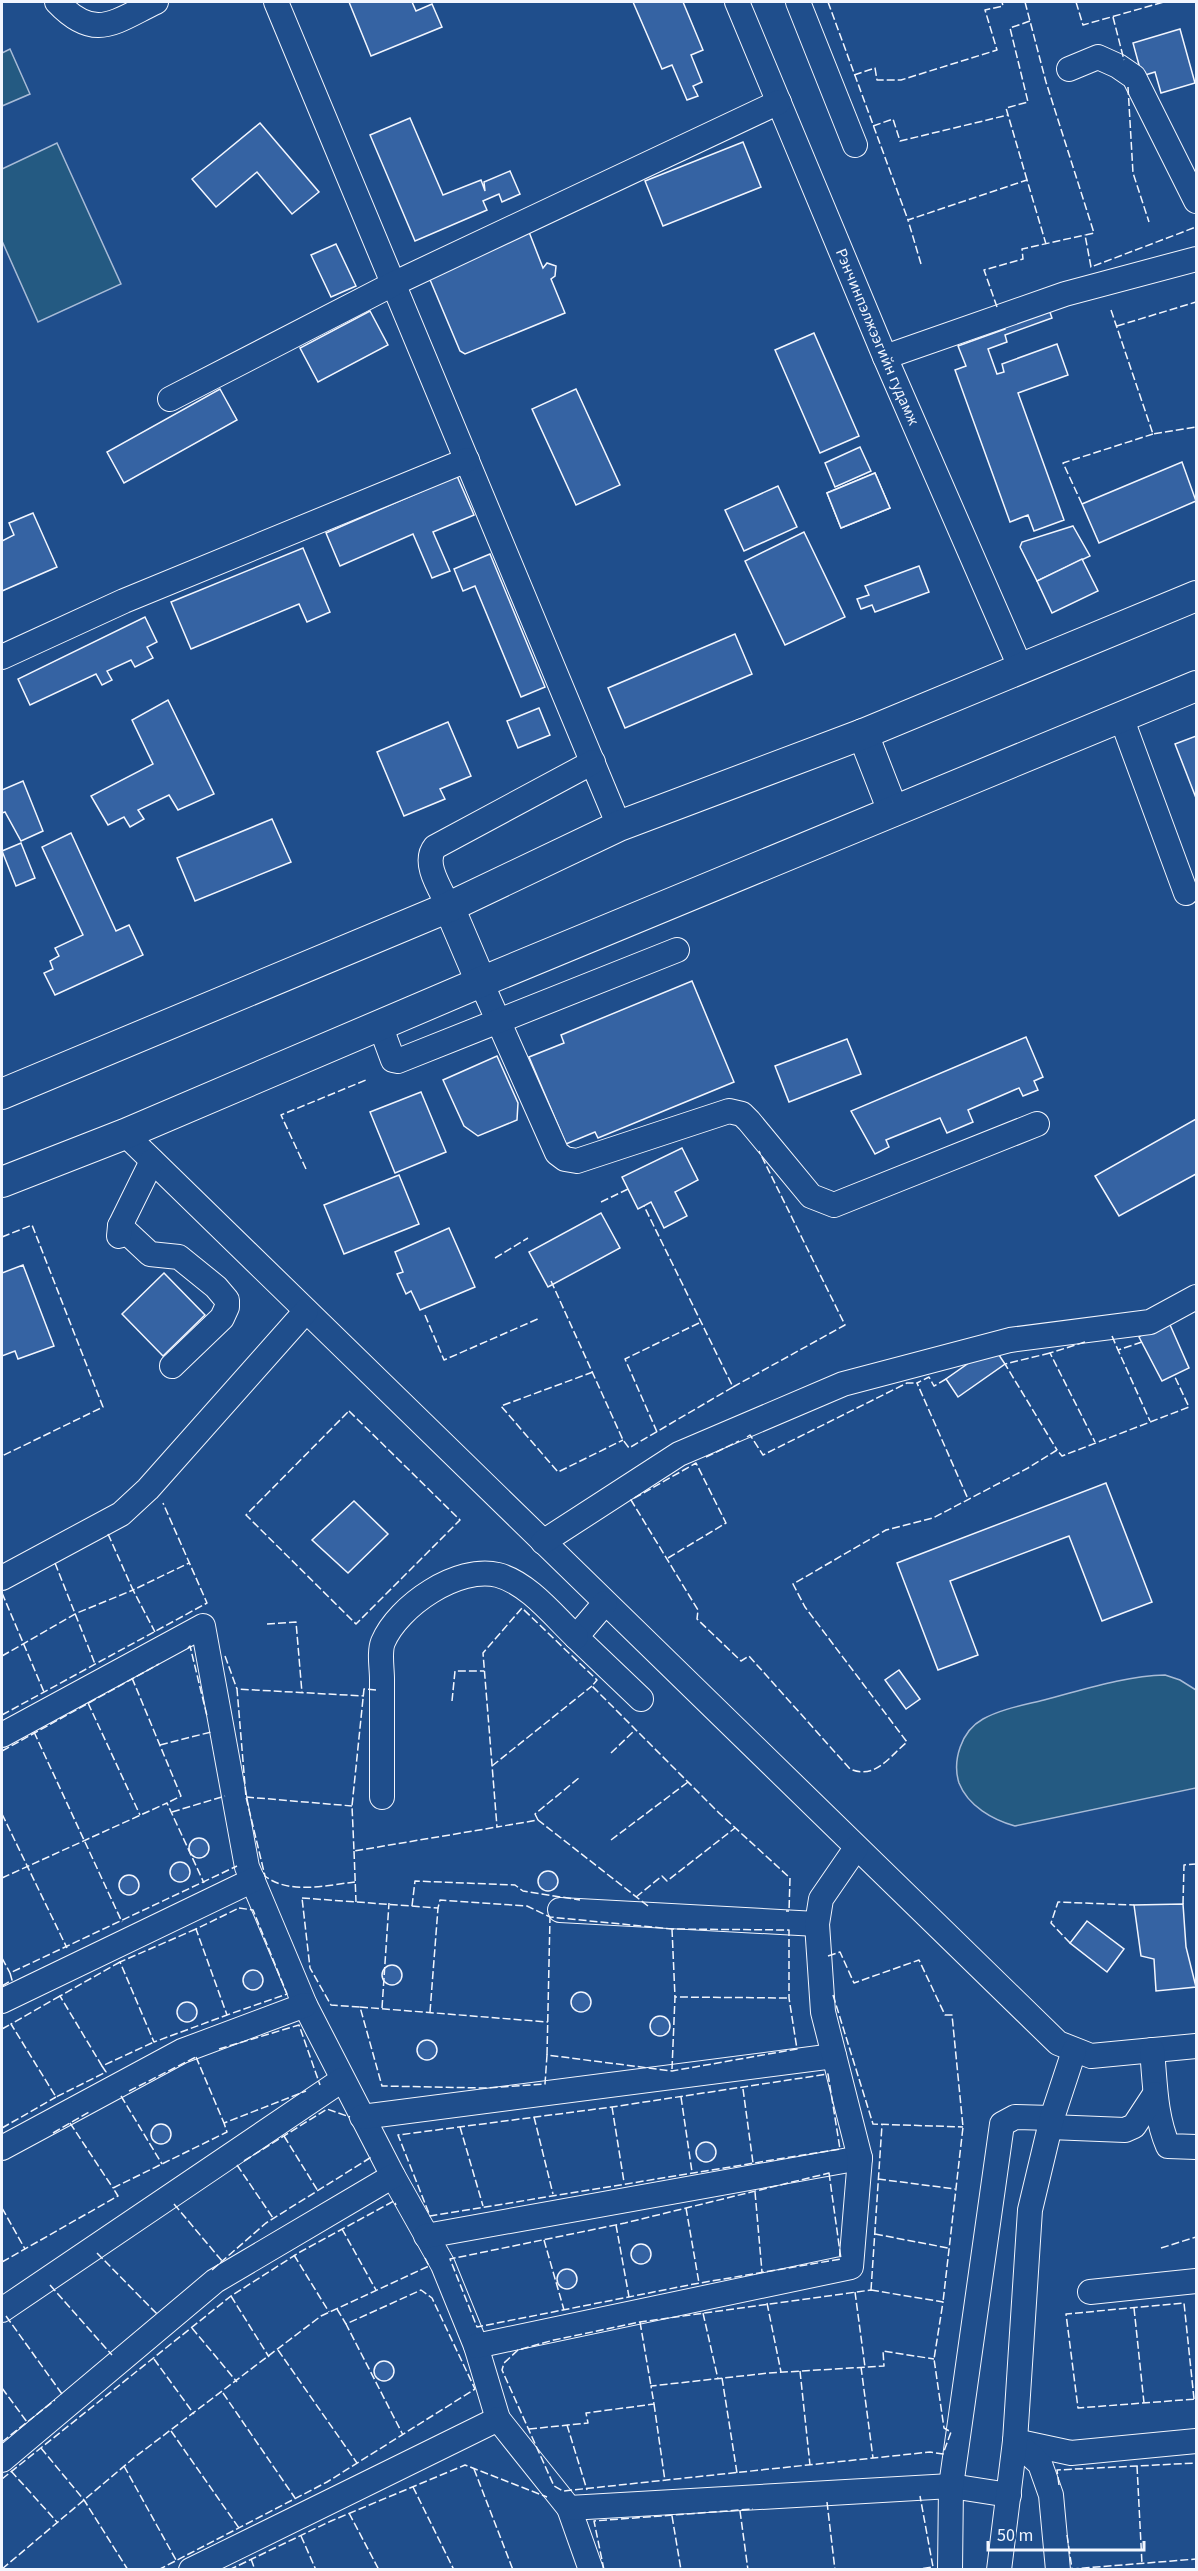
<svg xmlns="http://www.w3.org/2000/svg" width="1198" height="2571" font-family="'Source Sans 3',sans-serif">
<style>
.green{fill:#245a82;stroke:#a8bbd7;stroke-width:1.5}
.building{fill:#3563a3;stroke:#f2f6ff;stroke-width:1.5}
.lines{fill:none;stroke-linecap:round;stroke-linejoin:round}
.minor-casing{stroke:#f2f6ff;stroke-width:26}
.major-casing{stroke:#f2f6ff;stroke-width:32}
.minor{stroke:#1f4e8c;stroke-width:24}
.major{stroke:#1f4e8c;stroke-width:30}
.fence{stroke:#f2f6ff;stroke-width:1.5;stroke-dasharray:8 3;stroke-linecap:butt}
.labels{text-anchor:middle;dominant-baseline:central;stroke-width:4.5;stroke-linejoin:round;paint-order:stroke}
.street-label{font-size:16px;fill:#f2f6ff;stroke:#1f4e8c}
</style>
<rect width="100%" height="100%" fill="#1f4e8c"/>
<g class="green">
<polygon points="10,49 30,94 2,106 2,53"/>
<polygon points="57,143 121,284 38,322 2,241 2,169"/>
<path d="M1165,1675L1180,1680L1196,1690V1788L1015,1826C993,1820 968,1806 959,1783C952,1761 961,1731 983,1719C1001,1709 1024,1705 1044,1700C1083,1690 1124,1676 1165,1675Z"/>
</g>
<g class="building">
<polygon points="349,2 412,2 416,11 432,4 442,27 371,56"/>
<polygon points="633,2 683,2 703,50 691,55 702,82 693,86 698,96 687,100 672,65 662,69"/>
<polygon points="1180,29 1195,83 1161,93 1155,72 1142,76 1133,43"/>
<polygon points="410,118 443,195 481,180 485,191 484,182 510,171 520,194 502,202 499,194 483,201 487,210 415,241 370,135"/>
<polygon points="260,123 319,192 292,214 257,172 216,207 192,179"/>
<polygon points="743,142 761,187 663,226 645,181"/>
<polygon points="529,232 543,268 547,263 556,266 555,276 551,279 565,313 465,354 460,351 428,275"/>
<polygon points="336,244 356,286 331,297 311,255"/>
<polygon points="1042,290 1052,318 1005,335 1007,342 988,349 997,374 1004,372 1002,364 1057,344 1068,375 1018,393 1064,520 1034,531 1028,515 1010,522 955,370 966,366 958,346 1005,329 997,307"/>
<polygon points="370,311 388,345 318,382 300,348"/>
<polygon points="814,333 859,436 820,453 775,350"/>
<polygon points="220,389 237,420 124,483 107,452"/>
<polygon points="576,389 620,485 576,505 532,409"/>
<polygon points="860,447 871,471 835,487 825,463"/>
<polygon points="1182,462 1196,501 1099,543 1082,504"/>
<polygon points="875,473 890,508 841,528 827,493"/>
<polygon points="875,473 890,508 841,528 827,493"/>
<polygon points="457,476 474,515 433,532 450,571 432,578 413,534 340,566 326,533"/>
<polygon points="778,486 797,527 744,551 725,510"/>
<polygon points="33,513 57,567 2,591 2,541 14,535 9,523"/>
<polygon points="1073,526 1090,556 1037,581 1020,547 1022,542"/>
<polygon points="804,532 845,617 785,645 745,561"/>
<polygon points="303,548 330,612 307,622 299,604 191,649 171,602"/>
<polygon points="490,554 545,687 521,697 475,586 463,591 454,569"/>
<polygon points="1082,559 1098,591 1052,613 1037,581"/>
<polygon points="919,566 929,592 875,612 872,605 861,609 857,599 869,595 865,586"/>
<polygon points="145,617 157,642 147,647 153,658 135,667 131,660 107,671 112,680 102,685 96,674 30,705 18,679"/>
<polygon points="735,634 752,674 625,728 608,688"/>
<polygon points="168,700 214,794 178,810 169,795 138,810 144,819 130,827 124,817 108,825 91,796 153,764 132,720"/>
<polygon points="539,708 550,735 518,748 507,721"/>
<polygon points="448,722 471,776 440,789 445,799 404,816 377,752"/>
<polygon points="1196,736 1196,798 1175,744"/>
<polygon points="23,781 43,831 21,841 5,812 2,813 2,790"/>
<polygon points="272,819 291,862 195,901 177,858"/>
<polygon points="71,833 116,931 129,925 143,955 55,995 44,973 53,969 50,961 59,956 55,948 83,935 42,847"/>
<polygon points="21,843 35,878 16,886 2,851"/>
<polygon points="692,981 734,1082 598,1138 595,1132 566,1144 529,1057 564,1043 561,1035"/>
<polygon points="1026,1037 1043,1077 1034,1081 1038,1090 1023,1096 1019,1088 968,1110 973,1122 947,1133 940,1118 886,1140 889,1147 875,1154 851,1111"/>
<polygon points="847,1039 861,1074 789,1102 775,1066"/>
<polygon points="497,1056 518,1103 517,1120 478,1136 464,1126 443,1080"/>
<polygon points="421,1092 446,1152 395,1173 370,1112"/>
<polygon points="1196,1119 1196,1174 1119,1216 1095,1176"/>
<polygon points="682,1148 698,1180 675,1192 687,1216 664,1228 651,1202 638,1209 622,1177"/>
<polygon points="399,1175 419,1224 344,1254 324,1205"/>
<polygon points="601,1213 620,1248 548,1287 529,1252"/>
<polygon points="449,1228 475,1287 420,1310 411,1291 406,1294 397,1274 403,1272 395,1252"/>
<polygon points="23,1265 54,1346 18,1359 15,1351 2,1356 2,1273"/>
<polygon points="164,1273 205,1315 163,1356 122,1314"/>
<polygon points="1167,1318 1189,1368 1162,1381 1139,1337"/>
<polygon points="993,1346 1005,1364 958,1397 946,1379"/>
<polygon points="1106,1483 1152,1602 1102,1621 1069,1536 950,1581 978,1655 938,1670 897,1563"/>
<polygon points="354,1501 388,1534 348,1573 312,1540"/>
<polygon points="899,1670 920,1699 906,1709 885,1680"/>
<circle cx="199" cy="1848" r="10"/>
<circle cx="180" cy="1872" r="10"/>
<circle cx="548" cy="1881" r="10"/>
<circle cx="129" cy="1885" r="10"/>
<polygon points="1183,1904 1186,1947 1196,1987 1156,1991 1154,1959 1141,1956 1134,1905"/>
<polygon points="1087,1921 1124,1949 1107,1972 1070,1943"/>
<circle cx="392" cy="1975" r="10"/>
<circle cx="253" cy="1980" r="10"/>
<circle cx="581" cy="2002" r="10"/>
<circle cx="187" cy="2012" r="10"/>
<circle cx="660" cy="2026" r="10"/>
<circle cx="427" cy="2050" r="10"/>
<circle cx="161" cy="2134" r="10"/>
<circle cx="706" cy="2152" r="10"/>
<circle cx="641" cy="2254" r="10"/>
<circle cx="567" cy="2279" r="10"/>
<circle cx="384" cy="2371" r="10"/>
</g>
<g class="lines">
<defs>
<g id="minor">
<path d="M57,2C95,42 114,22 156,2"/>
<polyline points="276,2 619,826"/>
<path id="s1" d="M737,2L885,357L1021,669"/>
<polyline points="798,2 855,145"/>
<polyline points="1069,69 1098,57 1118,66 1134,77 1196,201"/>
<polyline points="885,357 1065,294 1196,259"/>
<polyline points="170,399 393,284 779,102"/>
<polyline points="2,657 124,601 467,460"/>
<polyline points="1121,717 1186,893"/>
<path d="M449,907C441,890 422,863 435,847L593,762"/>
<polyline points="481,982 557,1153 565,1159 577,1161 729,1111 742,1114 749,1121 811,1196 834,1205 1037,1124"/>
<polyline points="380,1025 393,1060 398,1061 677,950"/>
<polyline points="125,1134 1058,2043 1091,2056 1196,2046"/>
<polyline points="120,1226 150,1254 179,1257 216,1287 227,1300 227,1307 222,1318 172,1366"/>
<polyline points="119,1236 120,1226 152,1161"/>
<polyline points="543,1542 679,1454 843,1384 1010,1340 1150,1322 1196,1297"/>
<polyline points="2,1578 121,1514 148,1489 306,1311"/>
<polyline points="605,1603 576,1637 641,1699"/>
<polyline points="2,1735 203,1626 247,1867 305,2005 393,2176 443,2265 476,2346 498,2419"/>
<path d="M382,1797C382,1758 382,1718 382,1679C382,1668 379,1652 383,1642C398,1606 458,1565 498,1575C528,1583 554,1616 576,1637"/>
<polyline points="560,1910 817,1924"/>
<polyline points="2,2001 253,1880"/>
<path d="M1152,2050C1155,2082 1155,2116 1168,2146L1196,2147"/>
<polyline points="362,2117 834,2056"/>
<polyline points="1050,2127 1125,2130 1134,2126 1155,2094"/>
<polyline points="2,2148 182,2051 305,2005"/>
<polyline points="426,2236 860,2158"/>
<polyline points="1090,2292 1196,2281"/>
<polyline points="2,2310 342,2080"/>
<polyline points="476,2346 851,2267 860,2158 823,2012 817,1924 821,1899 856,1848"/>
<polyline points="1015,2441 1071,2453 1196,2441"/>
<polyline points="1015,2441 1040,2464 1051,2495 1058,2570"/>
<polyline points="2,2460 215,2281 393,2176"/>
<polyline points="569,2508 591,2570"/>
<polyline points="191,2570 498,2419 569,2508 951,2486 1009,2495"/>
<polyline points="950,2570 951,2486 1002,2124 1015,2117 1052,2118"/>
<polyline points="999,2570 1015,2441 1030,2210 1052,2118 1074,2051"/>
</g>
<g id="major">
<polyline points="863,734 893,811"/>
<polyline points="449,907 481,982"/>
<polyline points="2,1094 449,907 619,826 863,734 1196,596"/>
<polyline points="2,1182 125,1134 481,982 1196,686"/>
</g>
</defs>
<use href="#minor" class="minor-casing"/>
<use href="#major" class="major-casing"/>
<use href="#minor" class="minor"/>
<use href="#major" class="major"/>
<g class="fence">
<polyline points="828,2 908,220"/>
<polyline points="1025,2 1046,82 1094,233 1085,235 1091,267 1196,227"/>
<polyline points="1076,2 1083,25 1164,2"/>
<polyline points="1113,17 1124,60"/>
<polyline points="854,75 875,68 877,80 901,80 997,50 985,10 1003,6 1002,2"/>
<polyline points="1128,87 1133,173 1149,222"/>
<polyline points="873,126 893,119 900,141 1008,115"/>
<polyline points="1027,180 1006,108 1028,102 1010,28 1030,21"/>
<polyline points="921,264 908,220 1027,180 1046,244"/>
<polyline points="997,307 984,270 1023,259 1022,249 1085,235"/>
<polyline points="1111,310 1153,434 1196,427"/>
<polyline points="1117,326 1196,302"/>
<polyline points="1082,504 1063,463 1153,434"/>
<polyline points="306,1169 281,1115 366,1080"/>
<polyline points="601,1202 628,1189"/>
<polyline points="2,1237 32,1225 103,1407 2,1456"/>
<polyline points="495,1258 528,1238"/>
<polyline points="551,1281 623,1440 629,1448 733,1387 644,1206"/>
<polyline points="425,1315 444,1360 540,1318"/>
<polyline points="1112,1336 1118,1350"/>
<polyline points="1085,1342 1050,1353 1095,1442"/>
<polyline points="1142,1342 1118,1350 1150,1421"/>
<polyline points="1050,1353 1005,1364 1057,1450"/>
<polyline points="593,1372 501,1406 558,1472 623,1440"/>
<polyline points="946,1379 934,1386 929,1377 917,1383 968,1499"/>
<polyline points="733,1387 845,1325 759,1151"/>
<polygon points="349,1411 460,1520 356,1624 246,1515"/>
<polyline points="657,1432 625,1359 701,1322"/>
<polyline points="747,1437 750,1435 763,1455 907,1383 917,1383"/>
<polyline points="706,1457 739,1441"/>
<polyline points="108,1534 133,1590 189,1563"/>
<path d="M668,1558L726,1523L696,1463L631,1500L698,1610L697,1619L741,1661L749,1656L850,1769C875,1780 889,1757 907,1742L805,1607L793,1584L886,1530L933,1518L1028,1468L1057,1450L1062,1456L1189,1407L1174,1375"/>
<polyline points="55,1563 95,1664"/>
<polyline points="2,1593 44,1692"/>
<polyline points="267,1624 296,1622 302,1693"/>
<polyline points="188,1648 190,1646 207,1716"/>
<polyline points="2,1656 77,1613 133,1590 155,1632"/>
<polyline points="225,1656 237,1689"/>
<polyline points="132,1678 181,1796 167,1803"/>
<polyline points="376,1690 364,1689 352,1806 354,1851 497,1827"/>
<polyline points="452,1701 455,1671 484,1671"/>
<polyline points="88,1703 140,1815"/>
<polyline points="2,1715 207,1603 163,1503"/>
<polyline points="34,1732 122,1922"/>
<polyline points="160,1745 211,1732"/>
<polyline points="2,1751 159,1664"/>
<polyline points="611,1753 635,1730"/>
<polyline points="492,1766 592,1686"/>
<polyline points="246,1797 352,1806"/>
<polyline points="172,1812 225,1796"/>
<polyline points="2,1814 67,1948"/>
<polyline points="538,1820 535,1814 580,1777"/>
<polyline points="611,1840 688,1782"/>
<polyline points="354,1851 356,1902"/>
<polyline points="2,1878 167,1803 204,1883"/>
<path d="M355,1882C327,1885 289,1895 265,1876L246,1797L237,1689L364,1696"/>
<polyline points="636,1897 662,1876 667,1881 735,1828"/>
<polygon points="302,1898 438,1908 440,1900 527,1906 550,1917 672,1929 789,1930 789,1998 797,2049 672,2071 547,2055 545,2084 485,2088 382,2086 360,2007 331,2005 310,1968"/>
<polyline points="1183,1904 1184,1865 1196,1864"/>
<polyline points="412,1906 415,1881 515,1885 523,1891 580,1900"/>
<polyline points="648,1906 538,1820 497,1827 483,1653 522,1608 597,1680 592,1686 719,1813 790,1878 789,1911 786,1911"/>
<polygon points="239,1908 253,1910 287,1994 227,2015 196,1929"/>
<polyline points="196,1929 120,1962 154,2042 227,2015"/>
<polyline points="672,1929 675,1997"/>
<polyline points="1070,1943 1051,1923 1058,1902 1134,1905"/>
<polyline points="828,1956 840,1952 854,1983 919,1960 945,2015 952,2015 963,2127 943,2302"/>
<polyline points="2,1958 10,1973"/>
<polyline points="120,1962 60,1996 102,2066 154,2042"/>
<polyline points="2,1986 12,1980 10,1973 237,1866"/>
<polyline points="833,1995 873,2124 963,2127"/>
<polyline points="60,1996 11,2024 56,2097 106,2072 102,2066"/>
<polyline points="360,2007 548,2022"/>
<polyline points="382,2008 389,1903"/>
<polyline points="430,2012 438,1908"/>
<polyline points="2,2029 11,2024"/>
<polyline points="219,2049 299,2025 320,2085"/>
<polyline points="547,2055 550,1917"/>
<polyline points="196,2057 224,2123"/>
<polyline points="672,2069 675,1997 789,1998"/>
<polygon points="828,2074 840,2149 430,2216 398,2135 612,2107"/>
<polyline points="743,2089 753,2163"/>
<polyline points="129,2091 196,2057"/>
<polyline points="121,2096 162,2164"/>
<polyline points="681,2097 692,2172"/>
<polyline points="612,2107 624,2182"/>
<polyline points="534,2117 553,2194"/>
<polyline points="70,2123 113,2188"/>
<polyline points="460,2127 483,2206"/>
<polyline points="2,2128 56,2097"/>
<polyline points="53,2133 89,2112"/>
<polyline points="284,2136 318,2191"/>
<polyline points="244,2161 327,2109 350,2117"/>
<polyline points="237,2165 273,2218"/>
<polygon points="829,2173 841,2259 694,2284 477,2327 450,2259 625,2223"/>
<polyline points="878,2179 955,2189"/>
<polyline points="755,2192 762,2272"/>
<polyline points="174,2204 222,2261"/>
<polyline points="2,2208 25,2249"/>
<polyline points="686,2208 699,2283"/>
<polyline points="616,2225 629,2297"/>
<polyline points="342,2229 376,2290"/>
<polyline points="875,2234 948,2248"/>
<polyline points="544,2240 564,2310"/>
<polyline points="1161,2248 1196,2237"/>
<polyline points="97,2253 158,2315"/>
<polyline points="294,2255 329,2312"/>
<polyline points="2,2262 118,2196 113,2188 227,2132 224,2123 306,2091"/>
<polyline points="212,2270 266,2223 373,2156"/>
<polyline points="50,2285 112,2355"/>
<polygon points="871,2290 943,2302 934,2359 944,2428 951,2432 943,2454 930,2452 563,2491 554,2486 502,2370 504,2363 518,2350 554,2340 640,2322"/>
<polyline points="871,2290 882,2125"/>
<polyline points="855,2292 865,2367"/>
<polyline points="231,2296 269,2357"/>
<polyline points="767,2303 781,2372"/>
<polyline points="1134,2308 1144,2403"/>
<polyline points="337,2309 346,2324"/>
<polyline points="703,2313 718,2379"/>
<polyline points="6,2316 62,2394"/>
<polyline points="640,2322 651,2386"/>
<polyline points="192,2328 237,2382"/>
<polyline points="278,2350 357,2463"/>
<polyline points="154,2359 194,2414"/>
<polyline points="861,2367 873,2458"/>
<polyline points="800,2371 810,2465"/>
<polyline points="722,2378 737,2473"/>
<polyline points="2,2388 27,2422"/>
<polyline points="223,2393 295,2498"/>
<polyline points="1194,2399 1184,2303 1066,2314 1078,2408 1196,2399"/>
<polyline points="654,2404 665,2481"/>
<polyline points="567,2425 587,2490"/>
<polyline points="529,2429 588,2423 586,2413 654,2404 651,2386 769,2373 884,2366 883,2351 934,2359"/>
<polyline points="171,2431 239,2528"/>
<polyline points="2,2442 55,2400"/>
<polyline points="41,2448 84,2500 128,2570"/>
<polyline points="124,2466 176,2560"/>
<polyline points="1137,2466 1142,2564"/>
<polyline points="474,2469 513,2570"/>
<polyline points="11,2471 57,2522"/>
<polyline points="2,2479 231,2296 300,2252 394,2201 396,2205"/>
<polyline points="1059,2485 1057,2470 1196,2463"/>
<polyline points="413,2487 454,2570"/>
<polyline points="827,2502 835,2570"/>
<polyline points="740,2511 748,2570"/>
<polyline points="349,2513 379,2570"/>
<polyline points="672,2516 681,2570"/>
<polyline points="1067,2535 1072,2569 1196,2559"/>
<polyline points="301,2536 316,2570"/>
<polyline points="251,2559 255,2570"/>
<polyline points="2,2569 135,2457 321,2316 429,2266 425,2258"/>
<polyline points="158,2570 327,2482 475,2389 432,2298 421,2290 346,2324 403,2435"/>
<polyline points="229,2570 331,2521 465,2465 547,2497"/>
<polyline points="604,2570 594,2521 753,2509"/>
<polyline points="912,2570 933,2567 920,2496"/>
</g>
</g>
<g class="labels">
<g class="street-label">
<text stroke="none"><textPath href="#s1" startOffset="363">Рэнчинпэлжээгийн гудамж</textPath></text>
</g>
</g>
<rect width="1198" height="2571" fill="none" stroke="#f2f6ff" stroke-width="6"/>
<path d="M988 2541v9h156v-9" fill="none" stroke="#f2f6ff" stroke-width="3"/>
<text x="997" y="2541" font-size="18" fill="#f2f6ff" stroke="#1f4e8c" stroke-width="4.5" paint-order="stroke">50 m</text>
</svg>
